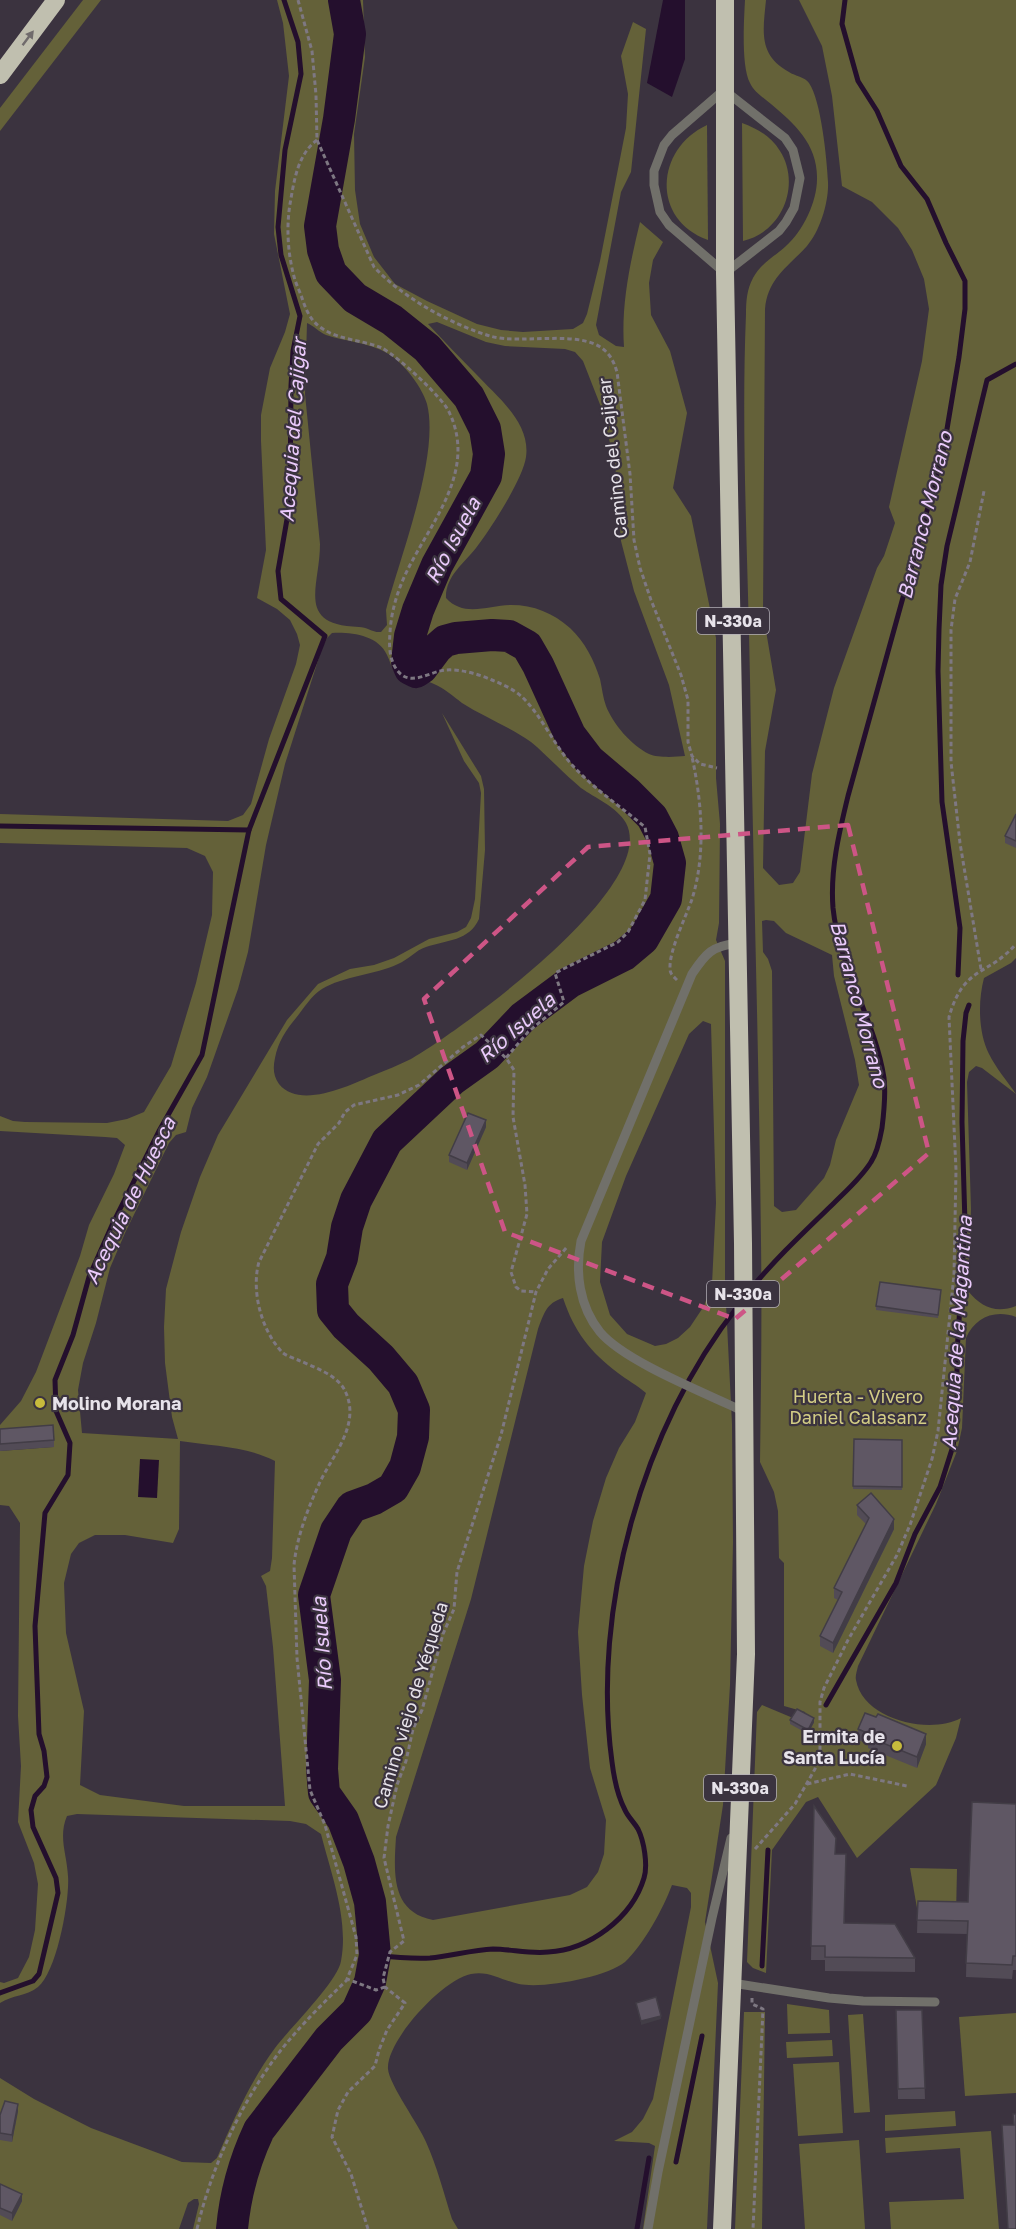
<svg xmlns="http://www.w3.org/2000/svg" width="1016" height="2229" font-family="'Golos Text',sans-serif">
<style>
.green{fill:#646139;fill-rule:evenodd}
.water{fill:#240f2d}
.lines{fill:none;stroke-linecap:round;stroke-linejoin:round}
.stream{stroke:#240f2d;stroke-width:5}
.river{stroke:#240f2d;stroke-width:32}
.path{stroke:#7e7882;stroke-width:3;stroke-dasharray:4.5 3;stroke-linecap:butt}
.lane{stroke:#71706a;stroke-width:9}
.highway{stroke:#c0bfaf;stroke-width:18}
.wall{fill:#524b56}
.shaded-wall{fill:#423d46}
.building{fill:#5f5764;stroke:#423d46;stroke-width:1.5}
.oneway{fill:#706b6c}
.marked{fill:none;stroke:#cd5586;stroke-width:4.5;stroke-dasharray:12 8;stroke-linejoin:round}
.poi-dot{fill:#c7bb3c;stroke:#3b333f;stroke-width:2}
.labels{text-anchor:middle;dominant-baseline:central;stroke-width:4.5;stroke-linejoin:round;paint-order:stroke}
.shield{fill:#3b333f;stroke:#b3aeb7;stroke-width:1.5}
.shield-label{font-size:16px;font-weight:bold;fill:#e7e3ea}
.street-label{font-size:18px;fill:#e7e3ea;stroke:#3b333f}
.park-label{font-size:18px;fill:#d3cd85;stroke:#3b333f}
.poi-label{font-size:18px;font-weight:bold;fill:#e7e3ea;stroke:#3b333f;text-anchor:start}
.water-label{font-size:20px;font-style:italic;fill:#ebcbfc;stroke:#3b333f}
</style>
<rect width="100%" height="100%" fill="#3b333f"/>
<g class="green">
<polygon points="83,0 101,0 0,131 0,108"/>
<path d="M277,0H363L365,57L354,134L355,190L360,224L374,257L395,284L427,301L477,324L501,330L523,332L573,329L583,323L587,314L600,261L626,128L628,94L621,56L633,22L646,29L631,172L621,192L596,325L599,335L616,346L624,347C621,305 630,263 640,222L663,242L653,260L649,283L651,315L670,351L687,413L673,488L691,516L716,638V778L720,824L719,923L716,940L725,961V1284L732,1424L733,1542L730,1685L723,1805L705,1922L718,1983L707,2229H643L655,2146L649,2143L614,2141L632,2132L643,2119L653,2099L691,1907V1893L687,1888L672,1885C663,1909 644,1944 625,1962C607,1977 543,1989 519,1984C503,1981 489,1970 471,1974C443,1979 386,2041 388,2069C389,2084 419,2125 426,2142C437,2166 444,2194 452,2219L458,2229H193L199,2204L198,2199H194L188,2203L179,2229H0V2078L34,2099L91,2128L182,2162L211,2163L217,2158C233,2121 251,2080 275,2048C290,2028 338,1981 341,1961C349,1919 331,1874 321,1834L306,1824L290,1821L77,1814L67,1816C58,1837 67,1854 68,1876C70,1899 57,1972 38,1987C27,1996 12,1995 0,2003V1982L4,1983L18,1978L29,1957L35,1930L38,1884L34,1863L18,1822L21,1766L18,1716L20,1523L9,1506L0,1505V1451L53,1447L0,1436V1425L21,1401L36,1372L80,1256L89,1225L114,1174L125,1145L117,1138L105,1137L0,1131V1116L13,1121L25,1122L107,1123L127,1119L144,1112L171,1066L196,983L212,915L213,872L205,856L187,848L0,843V814L228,821L243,815L251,804L269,739L296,664L300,645L297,634L290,620L277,609L257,598L266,550L261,441V415L270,368L285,332L290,314L274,234L275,191L289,76L283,23ZM437,322L486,342L505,346L565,349L575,352L583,361L601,407L615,463L621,541L634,591L669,685L685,756C675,757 658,758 649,754C631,745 613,724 606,706C603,698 602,688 600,679C594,660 585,642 570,628C553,613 534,605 511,605C489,605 464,618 446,598C445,577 464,563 476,548C490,530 523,479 526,457C531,422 496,396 476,374C460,358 444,341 428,324ZM307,323C314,326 319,332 326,335C348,342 373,343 392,356C406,367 422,387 427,404C440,455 400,557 386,610L387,625L381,632C373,633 367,627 359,627C295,625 320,587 320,544L305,394ZM332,633C351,632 378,635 387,655C392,665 393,677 406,680C416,682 425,679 434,684C444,688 453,696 462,703C484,717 510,727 531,742C540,749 548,758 556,765C564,773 573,781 581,788C595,798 617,807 626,823C660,887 459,1031 411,1059C399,1065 386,1070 374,1075C350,1085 300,1110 279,1084C273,1076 273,1067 275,1058C278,1042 286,1030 296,1018C304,1008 311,996 322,989C343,976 375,975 398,964C408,960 416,950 426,947C447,940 469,941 479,919L485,850L484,789L481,776L442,713L464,761L479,783L481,793L475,899L471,918L466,927L457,932L429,939L394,958L374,965L350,969L318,984L287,1020L218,1135L200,1177L181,1232L166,1289L164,1327L165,1363L172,1417L178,1439L82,1433L78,1390L83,1363L96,1323L110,1268L125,1233L169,1143L176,1135L186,1132L192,1108L207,1077L238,989L248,952L266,845L285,764L322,648L327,638ZM703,1021L711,1024L716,1203L712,1284L704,1306L690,1327L678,1338L666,1344L655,1346L627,1334L610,1315L600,1282L602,1242L626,1176L689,1034ZM563,1298C574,1331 590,1352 618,1373C627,1380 637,1385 646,1393L635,1422L619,1448L606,1478L593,1521L584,1566L578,1632L582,1695L590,1768L606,1820L604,1854L598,1872L587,1887L570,1895L433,1920C390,1912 394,1871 396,1837L471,1599L538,1329C544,1314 546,1303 563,1298ZM180,1441C212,1446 246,1446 275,1461L272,1558L270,1571L261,1576L266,1586L273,1647L285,1806H184L100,1795L80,1785L84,1711L66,1633L64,1583L71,1554L79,1543L95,1535H125L173,1543L179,1529Z"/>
<path d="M745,0H766C763,31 758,55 789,72C795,76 805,77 809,83C821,100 827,159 828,182C829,202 820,231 807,246C787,268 768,278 765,309L763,613L776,690L765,751L763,868L779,885L793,883L800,872L812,774L834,688L877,568L884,556L895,523L889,507L922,361L929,309L924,279L912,250L898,228L872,202L842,186L832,96L822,46L799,0H1016V958L1011,963L984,978C978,1001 978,1032 989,1054C996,1068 1007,1081 1016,1094L982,1068L976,1066L969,1072L967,1082L971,1209L968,1291C981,1307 996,1314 1016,1306V1317C994,1309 975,1318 966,1338L962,1428L957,1451L936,1504L858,1666C857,1671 855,1676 856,1680C863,1720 930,1735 961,1718L956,1738L936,1785L857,1858L818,1797L806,1802L772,1850L766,1973L753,1968L747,1962L757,1712L762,1705L793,1718L807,1734L814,1722L806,1717L805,1712L784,1706V1563L779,1558L778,1511L774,1492L760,1462C761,1389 762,1315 761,1242C759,1054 753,867 750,679C748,558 741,436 746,314C746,301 747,289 753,278C761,263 774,257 786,246C803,231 817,202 817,179C818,145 795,124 771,104C764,98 754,92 750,83C741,66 744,20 745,0ZM766,920L774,921L786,933L832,955L834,976L855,1060L859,1085L836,1140L830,1165L824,1178L796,1210L782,1212L774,1206L772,971L768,959L763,952L762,921Z"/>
<path d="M742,123C758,129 771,136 780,151C801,184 783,232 743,241Z"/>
<path d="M707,125L708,240C651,220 655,149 707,125Z"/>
<polygon points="910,1868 957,1869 956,1915 918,1914"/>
<polygon points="787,2004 829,2010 830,2033 788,2034"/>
<polygon points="744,2012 765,2012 762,2229 735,2229"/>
<polygon points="1016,2013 1016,2093 965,2096 959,2017"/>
<polygon points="863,2014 870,2112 854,2113 848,2015"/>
<polygon points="832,2040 833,2056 787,2058 786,2042"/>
<polygon points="839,2062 843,2133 798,2136 793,2064"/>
<polygon points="955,2111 956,2126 885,2131 885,2115"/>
<polygon points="991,2131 999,2229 891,2229 889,2202 964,2199 960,2148 886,2153 885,2138"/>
<polygon points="859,2140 865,2229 805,2229 799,2144"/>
</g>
<g class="water">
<polygon points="663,0 685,0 685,59 672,97 647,83"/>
<polygon points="140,1459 159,1460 157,1498 138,1497"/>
</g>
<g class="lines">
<g class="stream">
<polyline points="0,826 249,830 202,1055 159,1131 113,1223 89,1277 73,1335 55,1380 56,1411 70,1443 68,1475 45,1513 35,1626 39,1734 44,1751 47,1777 44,1786 35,1796 31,1810 33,1827 56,1878 58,1893 39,1974 33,1981 0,1993"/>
<polyline points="249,830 325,636 281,599 278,571 290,502 291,386 293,351 300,316 281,255 278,227 285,150 301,74 298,42 284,0"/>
<polyline points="958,975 960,928 942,802 938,671 939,629 941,585 947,546 987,380 1016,364"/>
<path d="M749,1291C775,1259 805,1231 834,1203C847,1190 861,1178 871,1162C877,1153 880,1139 882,1128C884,1112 886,1095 884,1078C875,1020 839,967 833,908C830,870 839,833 848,796L943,453L959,357L965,309V281L946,243L927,199L901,166L877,111L858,81L842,24L845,0"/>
<polyline points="826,1705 896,1583 915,1534 940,1487 953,1446 957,1420 957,1353 965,1224 962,1122 963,1041 966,1013 969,1005"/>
<path d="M375,1955C392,1957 412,1959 430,1958C451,1956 472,1950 493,1949C511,1949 529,1954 548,1952C589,1950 632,1918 644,1878C648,1865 644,1841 638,1829C634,1822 628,1817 625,1810C617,1795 614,1778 612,1762C591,1609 643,1426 738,1306"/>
<polyline points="762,1966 768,1850"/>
<polyline points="676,2162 702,2036"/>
<polyline points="637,2229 649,2158"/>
</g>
<path class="river" d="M232,2229C235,2196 245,2160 259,2130L329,2039L357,2011L370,1982L375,1955L370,1902L359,1862L343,1820L324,1793L322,1769L325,1680L314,1595L336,1531L352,1507L374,1499L393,1488L405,1467L413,1437L414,1410L403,1384L381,1358L346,1326L333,1310L332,1284L342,1258L347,1227L356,1200L387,1141L452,1080L487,1055L523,1017L570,982L624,955L643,939L666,899L670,863L663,838L652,817L628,793L589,760L570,735L538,665L527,646L509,636L492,635L456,638L445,641L437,648L422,668L416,672L410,669L407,662L410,636L418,610L437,565L486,476L489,454L485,429L469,397L427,348L392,320L355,298L331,273L323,250L320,226L339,119L350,34L344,0"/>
<g class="path">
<path d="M298,0L312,51L316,95L317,140L374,267C402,297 450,324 490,336C524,346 587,326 609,355C613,360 615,366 617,372L630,474L634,540L640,568L651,600L681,675L688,700V742L692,756L700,764L717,768"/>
<path d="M317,140C297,155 294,182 290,204C286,229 288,256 295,280C297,286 300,292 302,298C306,310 311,322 323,329C339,340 363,340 382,348C397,356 444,398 450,414C476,471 432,521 408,569C398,589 391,611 390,633C389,645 389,659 397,670C410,688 430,671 446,670C461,669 478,674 492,680C502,684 513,689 521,696C540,713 554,745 572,765C594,789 621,807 645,827L650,854L645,900L628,932L618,942L555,973L564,1002L528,1032L506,1058"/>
<polyline points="981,969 960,843 951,762 951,630 955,599 970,562 984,491"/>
<path d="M677,980C674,977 670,974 670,969C669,950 686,917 692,899C706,855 702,802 692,757"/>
<polyline points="807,1784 850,1774 907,1786"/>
<path d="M755,1849L795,1804L815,1769L820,1749V1702L824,1688L848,1640L897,1555L910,1525L932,1459L938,1431L954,1275L956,1170L949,1017C964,965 987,977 1016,944"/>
<path d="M385,1987L376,1990L347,1979L357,1955L356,1937L325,1825L310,1790L297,1658L294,1565C297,1536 308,1508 320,1482C333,1455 360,1425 346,1393C340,1376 314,1367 298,1360C293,1358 286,1356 282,1352C261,1330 251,1290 259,1262L318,1144L339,1123L345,1112L354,1105L398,1095L419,1085L463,1047L481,1035L506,1058L514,1070L513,1117L525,1185L527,1214L511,1272L516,1287L521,1291L536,1292"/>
<polyline points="752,1998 752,2004 763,2009 753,2229"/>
<path d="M197,2229C212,2166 241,2102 281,2050C301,2025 324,2002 347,1980"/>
<polyline points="368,2229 351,2174 332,2137 338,2110 348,2092 375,2066 379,2050 387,2030 405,2003 385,1987 383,1978 390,1952 404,1941 384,1858 388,1826 397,1785 406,1761 413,1729 422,1710 443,1634 454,1609 457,1572 501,1435 536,1292 548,1269 567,1247"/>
</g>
<g class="lane">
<polygon points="724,90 785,138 793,150 800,178 794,208 786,222 779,231 725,273 669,225 660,212 654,185 654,171 664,145 672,135"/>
<path d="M738,943C712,946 706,953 692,974L581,1241C575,1272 579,1306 600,1332C625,1362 708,1394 745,1412"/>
<polyline points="732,1983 829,1998 863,2001 935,2002"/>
<polyline points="648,2229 658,2172 712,1918 731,1838"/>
</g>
<g class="highway">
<polyline points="0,75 56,0"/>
<polyline points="722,2229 746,1654 743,1243 725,273 725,0"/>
</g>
</g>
<g class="wall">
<polygon points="1016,814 1016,848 1005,843 1005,836"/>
<polygon points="486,1127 467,1170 449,1162 449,1155"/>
<polygon points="941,1293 938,1318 876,1310 876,1306"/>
<polygon points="0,1429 54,1440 54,1447 0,1451"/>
<polygon points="854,1439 902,1440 902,1490 853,1489"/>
<polygon points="857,1505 894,1529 833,1653 820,1646 820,1636 838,1600 834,1598 834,1588 866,1524 857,1515"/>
<polygon points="790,1720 814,1722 808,1734 790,1724"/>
<polygon points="858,1729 926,1744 917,1768 868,1748 868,1744 858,1740"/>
<polygon points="1016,1804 1016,1970 1013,1970 1012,1979 966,1977 967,1934 917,1933 918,1901 968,1902"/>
<polygon points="814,1806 836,1854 845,1923 915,1958 915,1972 825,1971 825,1960 811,1960"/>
<polygon points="896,2010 922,2010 925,2099 898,2099"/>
<polygon points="18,2111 12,2142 0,2140 0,2115"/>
<polygon points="0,2184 22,2201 12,2221 0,2215"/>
</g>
<g class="shaded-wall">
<polygon points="486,1120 486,1127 467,1170 467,1163"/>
<polygon points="894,1519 894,1529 833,1653 833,1643"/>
<polygon points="814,1718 814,1722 808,1734 808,1730"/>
<polygon points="926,1734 926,1744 917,1768 917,1757"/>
<polygon points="661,2016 661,2019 641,2025 641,2021"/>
<polygon points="18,2104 18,2111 12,2142 12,2135"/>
<polygon points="22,2194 22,2201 12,2221 12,2213"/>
</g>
<g class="building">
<polygon points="1016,814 1016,841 1005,836"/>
<polygon points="468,1113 486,1120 467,1163 449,1155"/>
<polygon points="880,1282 941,1290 938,1315 876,1306"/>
<polygon points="53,1425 54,1440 0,1444 0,1429"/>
<polygon points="854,1439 902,1440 902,1487 853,1486"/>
<polygon points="871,1493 894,1519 833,1643 820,1636 842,1592 834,1588 869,1518 857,1505"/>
<polygon points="797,1709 814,1718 808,1730 790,1720"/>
<polygon points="865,1713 876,1717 878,1714 926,1734 917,1757 868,1737 870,1734 858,1729"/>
<polygon points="972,1802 1016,1804 1016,1956 1013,1956 1012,1965 966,1963 968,1921 917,1920 918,1901 968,1902"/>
<polygon points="814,1806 836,1838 835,1854 846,1854 844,1923 895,1924 915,1958 825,1957 825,1946 811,1946"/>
<polygon points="656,1997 661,2016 641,2021 636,2003"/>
<polygon points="896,2010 922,2010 925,2088 898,2089"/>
<polygon points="5,2101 18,2104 12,2135 0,2133 0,2115"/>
<polygon points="1013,2114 1016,2114 1016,2229 1008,2229 1002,2125 1014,2125"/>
<polygon points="0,2184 22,2194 12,2213 0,2208"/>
</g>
<defs><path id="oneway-solid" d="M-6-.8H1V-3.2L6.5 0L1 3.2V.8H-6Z" transform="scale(1.5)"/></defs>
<use class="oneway" href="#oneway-solid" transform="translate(28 38) rotate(-53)"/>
<path class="marked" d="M848,825L929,1153L735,1319L505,1232L424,999L588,847Z"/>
<g class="poi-dot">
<circle cx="40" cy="1403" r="6"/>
<circle cx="897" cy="1746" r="6"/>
</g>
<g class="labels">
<g class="shield">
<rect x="697" y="608" width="72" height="26" rx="4.5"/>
<rect x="707" y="1281" width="72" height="26" rx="4.5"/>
<rect x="704" y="1775" width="72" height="26" rx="4.5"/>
</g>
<g class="shield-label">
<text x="733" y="621">N-330a</text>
<text x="743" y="1294">N-330a</text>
<text x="740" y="1788">N-330a</text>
</g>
<g class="street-label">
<text transform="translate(612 458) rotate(-96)">Camino del Cajigar</text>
<text transform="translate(410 1705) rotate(-73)">Camino viejo de Yéqueda</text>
</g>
<g class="park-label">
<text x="858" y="1396">Huerta - Vivero<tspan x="858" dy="21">Daniel Calasanz</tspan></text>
</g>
<g class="poi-label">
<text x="52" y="1403">Molino Morana</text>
<text x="885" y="1736" text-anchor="end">Ermita de<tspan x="885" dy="21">Santa Lucía</tspan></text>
</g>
<g class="water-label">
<text transform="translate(292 430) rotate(-86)">Acequia del Cajigar</text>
<text transform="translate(924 515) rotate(-76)">Barranco Morrano</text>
<text transform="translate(452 540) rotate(-62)">Río Isuela</text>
<text transform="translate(860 1004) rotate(75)">Barranco Morrano</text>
<text transform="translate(516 1027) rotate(-41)">Río Isuela</text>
<text transform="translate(129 1200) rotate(-64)">Acequia de Huesca</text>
<text transform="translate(956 1333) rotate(-86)">Acequia de la Magantina</text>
<text transform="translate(321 1644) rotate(-94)">Río Isuela</text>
</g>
</g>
</svg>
